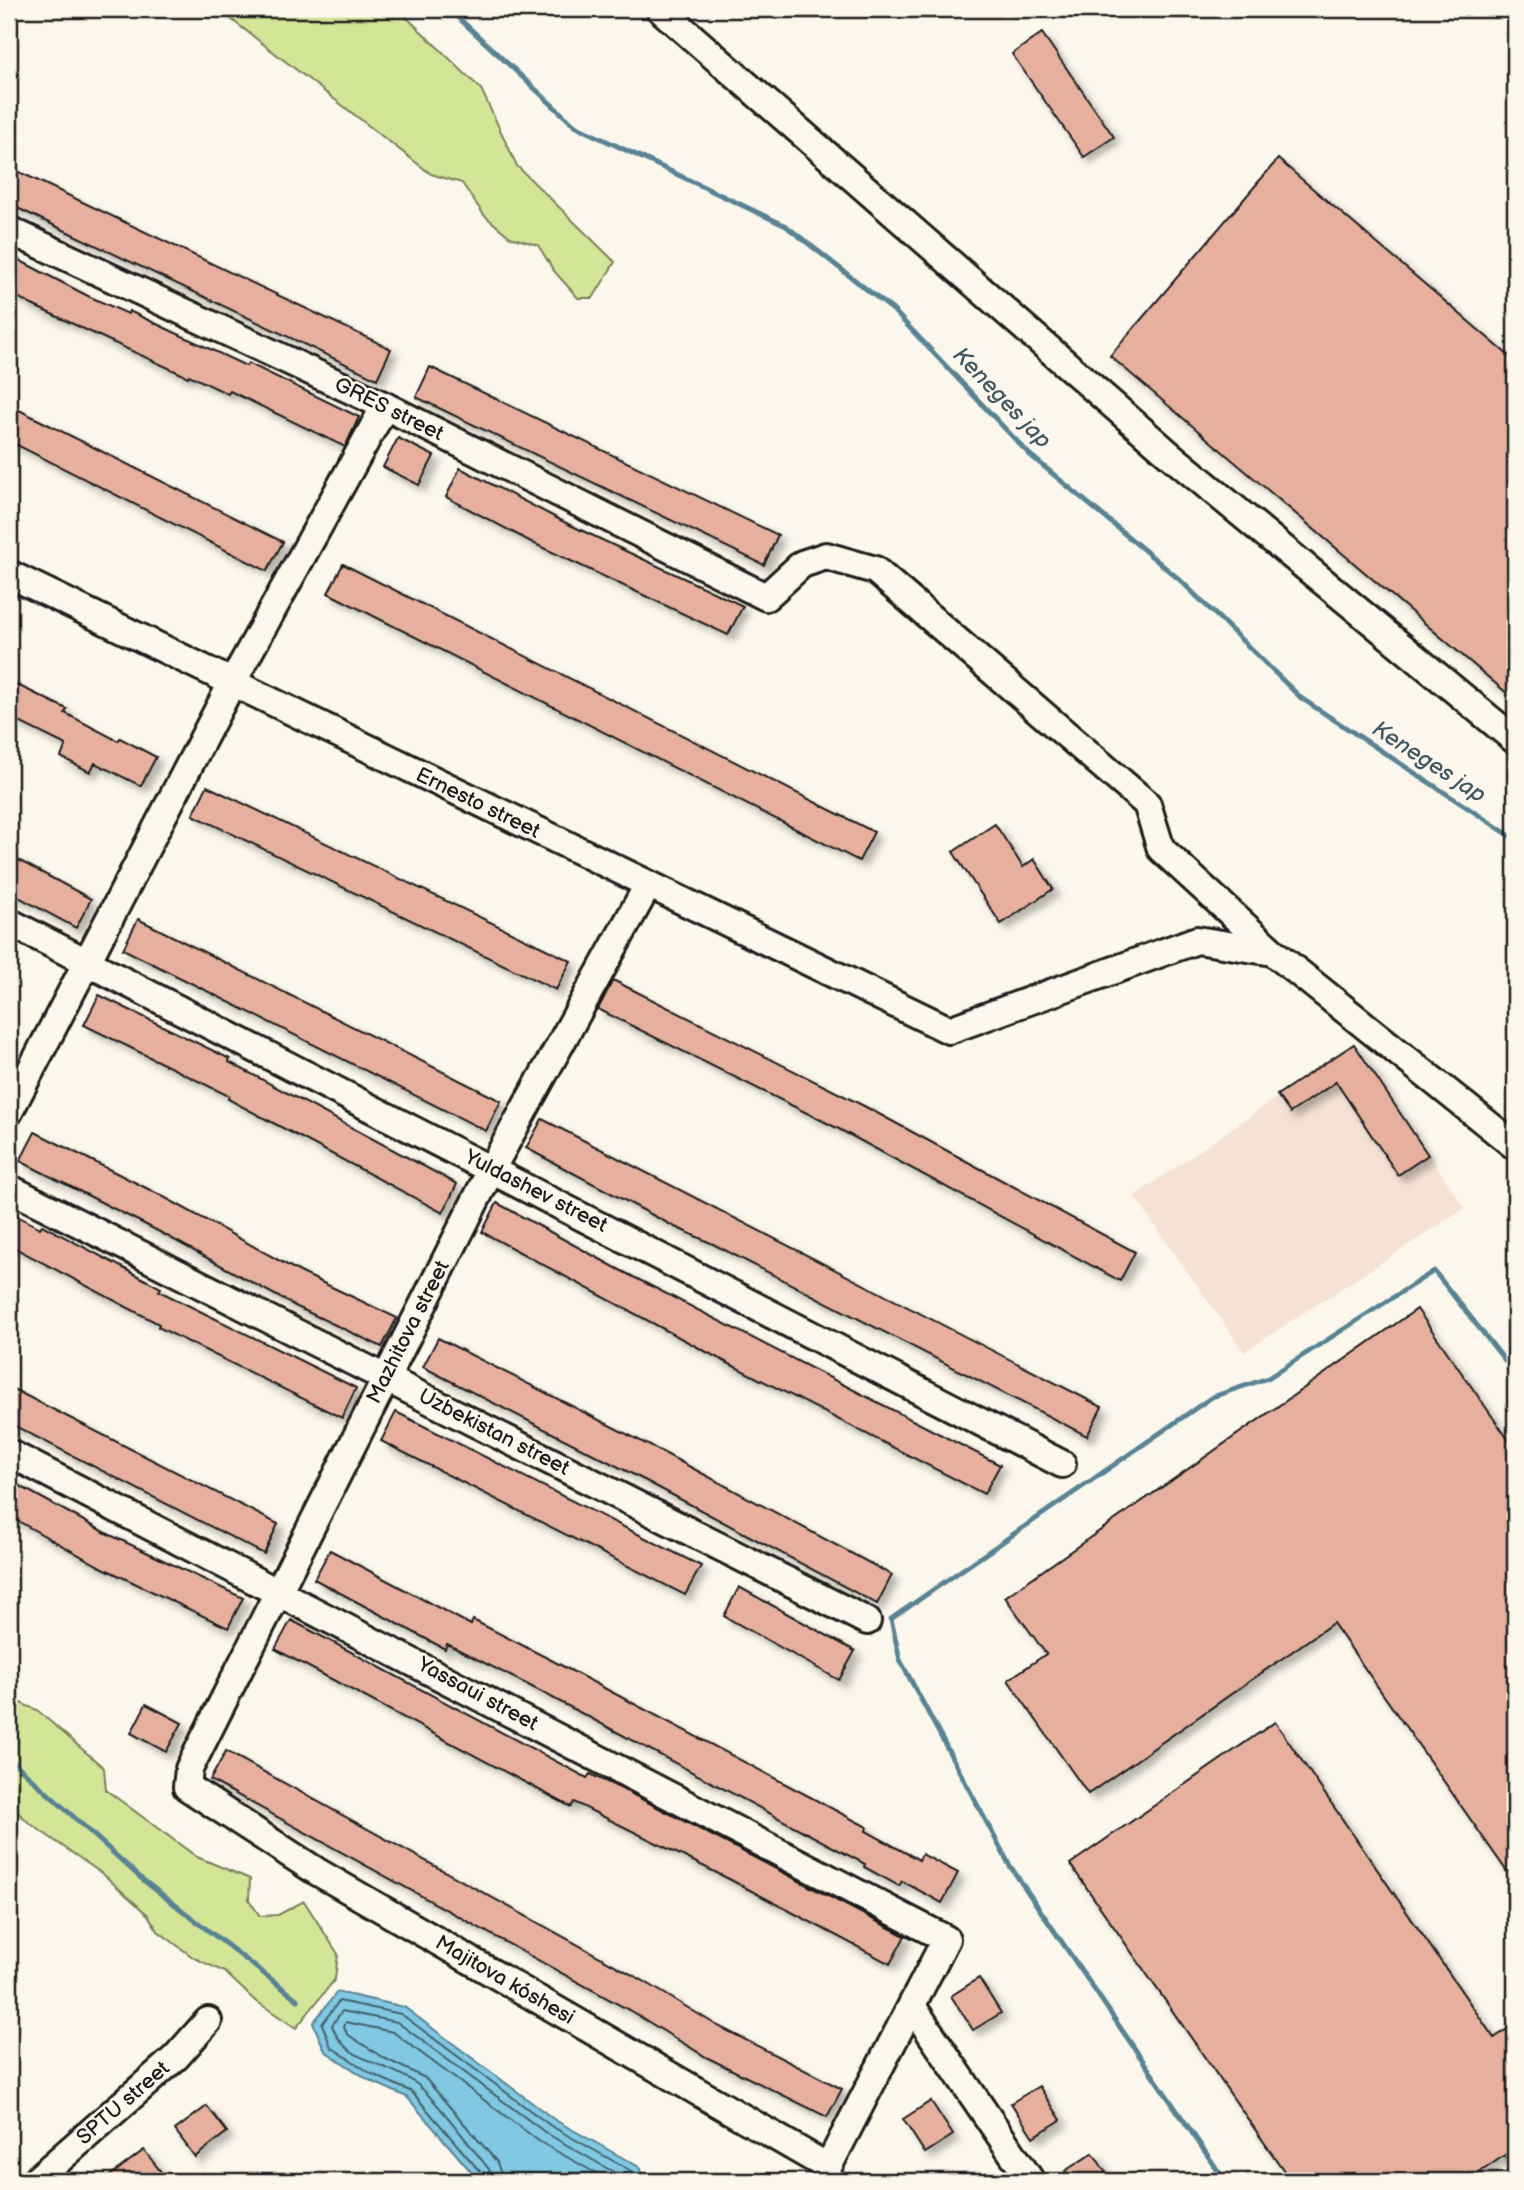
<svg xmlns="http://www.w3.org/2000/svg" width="1524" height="2190" font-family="'Balsamiq Sans',sans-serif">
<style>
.built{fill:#f5e2d5}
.green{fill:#d4e598;stroke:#78805a;stroke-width:2}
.water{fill:#81c8e2;stroke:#598393;stroke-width:2}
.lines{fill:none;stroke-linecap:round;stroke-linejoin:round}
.shore{stroke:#44616b;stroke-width:2}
.stream{stroke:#598393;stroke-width:5}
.building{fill:#e7b09e;stroke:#1c1c1c;stroke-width:2;filter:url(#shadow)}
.minor-casing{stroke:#1c1c1c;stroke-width:32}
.minor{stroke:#fbf7ec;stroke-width:26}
.labels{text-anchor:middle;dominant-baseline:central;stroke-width:5;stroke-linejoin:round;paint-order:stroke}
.street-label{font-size:21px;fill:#1c1c1c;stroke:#fbf7ec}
.water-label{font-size:23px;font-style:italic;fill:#3f5861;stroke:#fbf7ec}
</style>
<defs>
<filter id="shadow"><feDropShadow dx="6" dy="6" stdDeviation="3.5" flood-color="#0004"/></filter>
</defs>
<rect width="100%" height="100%" fill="#fbf7ec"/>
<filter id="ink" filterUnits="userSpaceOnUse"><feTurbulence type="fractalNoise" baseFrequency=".0143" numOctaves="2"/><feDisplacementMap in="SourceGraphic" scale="14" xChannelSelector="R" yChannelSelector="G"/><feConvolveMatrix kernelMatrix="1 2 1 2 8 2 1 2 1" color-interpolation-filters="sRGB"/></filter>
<g filter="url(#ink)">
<polygon class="built" points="1354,1044 1465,1208 1244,1352 1134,1196"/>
<g class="green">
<polygon points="218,9 398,9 481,89 517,166 615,262 593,298 578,298 554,271 538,245 510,237 484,215 462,183 431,174"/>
<polygon points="9,1698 37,1710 104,1768 106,1790 197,1857 250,1879 249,1900 260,1916 278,1915 304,1901 338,1954 335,1979 296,2028 253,1999 225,1972 194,1958 158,1931 148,1915 104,1875 28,1822 9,1804"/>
</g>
<polygon class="water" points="337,1992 404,2007 555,2120 639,2167 647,2181 479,2181 407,2097 369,2080 325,2051 313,2023"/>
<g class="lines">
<g class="shore">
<polyline points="483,2181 482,2174 412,2092 372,2074 331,2047 322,2024 339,2001 401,2014 551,2126 633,2172 639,2181"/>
<path d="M492,2181L489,2169C468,2144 442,2106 418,2085C392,2063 343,2063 332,2025L342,2011L397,2022L546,2133L629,2181"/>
<polyline points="503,2181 497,2162 425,2078 382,2057 347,2034 344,2027 346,2022 393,2032 540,2142 610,2181"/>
</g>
<g class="stream">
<polyline points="449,9 575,126 786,226 893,310 1029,454 1180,580 1301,698 1515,839"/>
<polyline points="9,1758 143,1880 298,2000"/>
<polyline points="1225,2181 1010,1866 900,1660 891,1619 1212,1397 1268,1378 1434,1271 1514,1372"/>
</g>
</g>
<g class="building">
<polygon points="1042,33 1114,137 1084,157 1012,54"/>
<polygon points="1278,159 1515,361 1515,700 1110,356"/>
<polygon points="9,167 391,349 377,379 9,204"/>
<polygon points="9,255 88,296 128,314 129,311 246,366 248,363 359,417 345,447 230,391 228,394 189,375 188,377 32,305 9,292"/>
<polygon points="430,367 778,535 764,565 416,397"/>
<polygon points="9,405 283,542 267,571 9,441"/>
<polygon points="398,438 434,456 419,485 383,467"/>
<polygon points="460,468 568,524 743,606 728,635 535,544 446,497"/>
<polygon points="343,564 874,832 859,861 328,593"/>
<polygon points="9,681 67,709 65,713 118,741 120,738 156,757 141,786 95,763 90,772 61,757 66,745 9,717"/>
<polygon points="207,786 571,961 556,990 193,815"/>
<polygon points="995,824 1023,867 1034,859 1053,889 1001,924 953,852"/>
<polygon points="9,855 91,899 76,928 9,892"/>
<polygon points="138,919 501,1101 486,1131 123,949"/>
<polygon points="613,980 864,1106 1135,1252 1120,1281 839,1129 598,1009"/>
<polygon points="99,995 230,1059 229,1062 457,1184 443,1213 228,1099 229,1096 84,1025"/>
<polygon points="1354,1044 1428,1155 1398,1175 1336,1082 1290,1113 1277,1095"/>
<polygon points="542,1119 1102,1407 1087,1436 713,1244 675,1227 526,1148"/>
<polygon points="35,1132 162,1196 300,1272 397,1318 382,1347 297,1307 156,1230 20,1161"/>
<polygon points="497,1203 618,1269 1000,1465 984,1494 716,1357 482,1232"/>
<polygon points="9,1212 40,1228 42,1225 161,1288 159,1291 356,1388 342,1418 158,1327 159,1324 9,1245"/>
<polygon points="1417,1309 1515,1449 1515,1883 1333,1623 1088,1794 1008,1680 1046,1654 1005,1597"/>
<polygon points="438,1338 666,1454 892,1575 877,1604 648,1482 423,1367"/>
<polygon points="9,1387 278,1524 264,1554 9,1423"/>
<polygon points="396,1412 701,1566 685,1595 381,1441"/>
<polygon points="9,1480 104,1532 243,1598 228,1628 99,1566 9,1516"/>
<polygon points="330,1550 471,1625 473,1620 553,1661 867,1827 866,1831 919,1860 922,1854 958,1873 942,1903 902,1881 899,1886 864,1867 865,1864 534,1688 447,1644 445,1649 314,1579"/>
<polygon points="739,1587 855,1651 839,1680 724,1616"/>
<polygon points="291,1620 587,1778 590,1774 628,1792 905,1936 890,1964 727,1878 574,1802 571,1807 275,1649"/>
<polygon points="146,1704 182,1723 166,1752 131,1733"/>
<polygon points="1275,1722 1494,2038 1515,2024 1515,2148 1467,2181 1291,2181 1070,1864"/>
<polygon points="226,1751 642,1980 718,2026 842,2089 827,2117 706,2057 629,2010 210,1780"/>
<polygon points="979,1978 1001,2013 973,2030 951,1996"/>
<polygon points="1039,2086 1061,2120 1033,2137 1011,2103"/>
<polygon points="931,2101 953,2135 925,2153 903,2119"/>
<polygon points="207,2106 227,2132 195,2157 175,2130"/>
<polygon points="144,2150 168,2181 103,2181"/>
<polygon points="1093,2153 1111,2181 1072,2181 1065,2171"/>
</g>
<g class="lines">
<defs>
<g id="minor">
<polyline points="660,9 1170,455 1515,740"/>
<polyline points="9,230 385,406 766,597 802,564 826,556 875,570 1147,804 1161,849 1273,952"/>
<polyline points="9,574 949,1030 1197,940 1273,952 1515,1146"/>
<polyline points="9,922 1062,1464"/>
<polyline points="9,1112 232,683 385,406"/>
<polyline points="9,1188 867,1621"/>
<polyline points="9,1453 946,1939 828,2167 316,1871 187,1787 189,1769 492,1168 648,885"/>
<polyline points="912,2006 1031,2181"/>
<polyline points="35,2181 176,2057 208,2021"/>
</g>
</defs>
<use href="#minor" class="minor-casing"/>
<use href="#minor" class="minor"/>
</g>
</g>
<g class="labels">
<g class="street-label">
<text transform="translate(389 409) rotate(26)">GRES street</text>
<text transform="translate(478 803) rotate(26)">Ernesto street</text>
<text transform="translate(536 1191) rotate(27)">Yuldashev street</text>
<text transform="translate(408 1332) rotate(-63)">Mazhitova street</text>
<text transform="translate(494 1432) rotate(27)">Uzbekistan street</text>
<text transform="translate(478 1694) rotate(28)">Yassaui street</text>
<text transform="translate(505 1980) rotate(30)">Majitova kóshesi</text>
<text transform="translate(123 2103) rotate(-41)">SPTU street</text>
</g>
<g class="water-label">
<text transform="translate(1002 398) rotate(46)">Keneges jap</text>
<text transform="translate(1429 762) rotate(33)">Keneges jap</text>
</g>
</g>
<rect width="1524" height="2190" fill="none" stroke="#fbf7ec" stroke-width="35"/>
<rect x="18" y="18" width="1489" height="2155" fill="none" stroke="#1c1c1c" stroke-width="2.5" filter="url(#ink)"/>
</svg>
